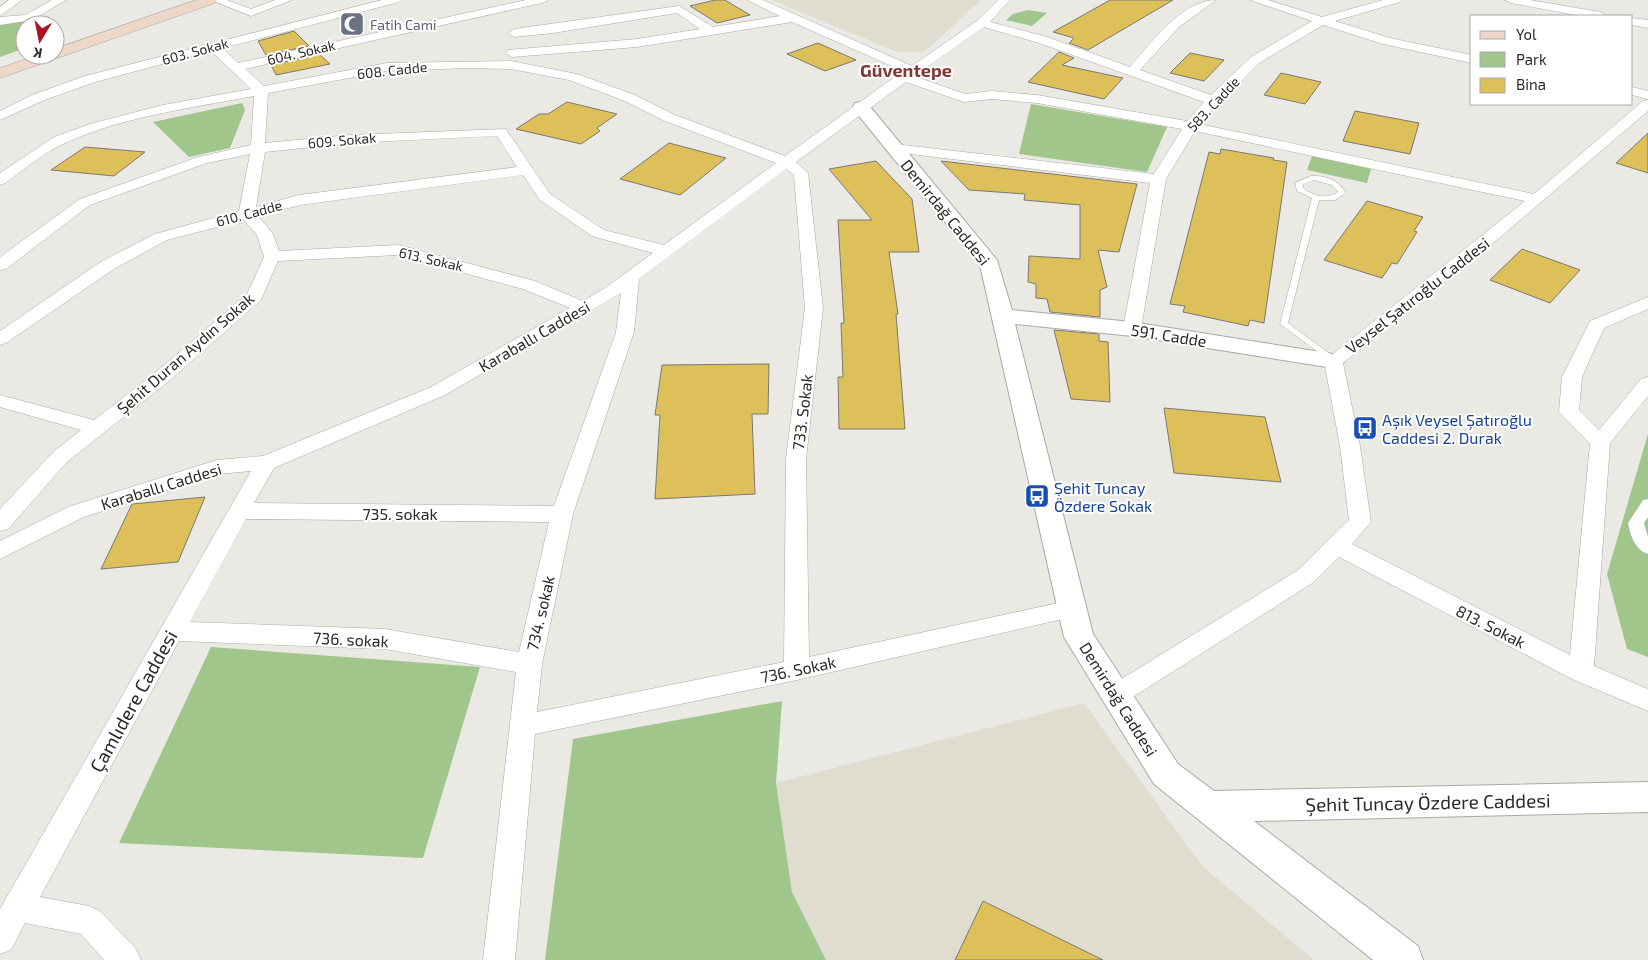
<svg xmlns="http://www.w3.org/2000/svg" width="1648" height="960" font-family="'Exo 2',sans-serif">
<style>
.built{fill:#e0dcd0}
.green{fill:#a1c68c}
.building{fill:#ddc059;stroke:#7a7974}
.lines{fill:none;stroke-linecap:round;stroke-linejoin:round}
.service-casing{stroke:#aaa9a4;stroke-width:1}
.pedestrian-casing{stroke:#aaa9a4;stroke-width:1}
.minor-casing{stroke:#aaa9a4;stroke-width:1}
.tertiary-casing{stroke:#aaa9a4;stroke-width:2}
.secondary-casing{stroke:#aaa9a4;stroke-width:1}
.service{fill:#fff;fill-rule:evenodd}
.pedestrian{fill:#fff;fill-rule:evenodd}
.minor{fill:#fff;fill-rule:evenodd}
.tertiary{fill:#fff;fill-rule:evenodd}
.secondary{fill:#ecd7c8;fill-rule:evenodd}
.labels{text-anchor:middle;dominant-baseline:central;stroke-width:4;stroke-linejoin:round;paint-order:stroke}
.far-worship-label{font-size:14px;fill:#5b616d;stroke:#fff;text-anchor:start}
.far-street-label{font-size:14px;fill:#2b2a28;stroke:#fff}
.street-label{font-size:16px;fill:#2b2a28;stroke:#fff}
.transit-label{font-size:16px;fill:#164399;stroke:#fff;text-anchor:start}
.far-district-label{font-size:18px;font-weight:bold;fill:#813937;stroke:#fff}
.near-street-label{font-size:19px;fill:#2b2a28;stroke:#fff}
</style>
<rect width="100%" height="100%" fill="#eae9e4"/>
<g class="built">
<polygon points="772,0 981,0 924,52 897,52"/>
<polygon points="1084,703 1202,866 1314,960 826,960 792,892 776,783"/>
</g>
<g class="green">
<polygon points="1028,10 1047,13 1032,26 1006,20 1013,14"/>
<polygon points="35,18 50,25 25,25 25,48 0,57 0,23"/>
<polygon points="242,103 245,110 230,148 189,157 153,122"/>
<polygon points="1031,104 1167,127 1147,172 1019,154"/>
<polygon points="1312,156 1371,169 1367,183 1307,170"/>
<polygon points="1648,434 1648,657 1627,649 1607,574"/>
<polygon points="211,647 480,667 423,858 119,843"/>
<polygon points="782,701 776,783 792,892 826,960 545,960 573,739"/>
</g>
<g class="building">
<polygon points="715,0 725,0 750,15 717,23 690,6"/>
<polygon points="1110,0 1173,0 1088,50 1069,43 1074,38 1053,32"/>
<polygon points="294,31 309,46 266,55 258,41"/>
<polygon points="818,43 856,60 825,71 787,54"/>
<polygon points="1059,52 1074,58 1062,65 1123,78 1104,99 1028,82"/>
<polygon points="1190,53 1224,60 1204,81 1170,73"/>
<polygon points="319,54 330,64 276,75 271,65"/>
<polygon points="1281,73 1321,82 1305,104 1264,95"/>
<polygon points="567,102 617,114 597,128 600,131 581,144 516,129 539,114 548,114"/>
<polygon points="1355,111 1419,123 1410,154 1343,141"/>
<polygon points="1648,133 1648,173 1616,163"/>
<polygon points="669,143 726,158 680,195 620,179"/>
<polygon points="85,147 145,152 114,176 51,170"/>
<polygon points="1221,149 1274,158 1273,160 1287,162 1264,323 1250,320 1248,326 1183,312 1185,306 1170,304 1209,152 1220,154"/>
<polygon points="876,161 912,199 919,252 889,252 898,314 896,314 905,429 839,429 838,377 843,377 841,323 844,323 838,220 872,220 829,169"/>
<polygon points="941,161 1137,184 1119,252 1098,250 1107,287 1100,290 1100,317 1050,312 1047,299 1036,298 1036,284 1028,282 1029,256 1080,259 1080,205 1024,200 1025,194 969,190"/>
<polygon points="1367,201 1423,217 1414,231 1417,232 1397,264 1392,263 1382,278 1324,260"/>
<polygon points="1522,249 1580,270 1550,303 1490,280"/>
<polygon points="1054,330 1099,334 1099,341 1108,342 1110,402 1071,399"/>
<polygon points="769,364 768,414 752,414 755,494 655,499 660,415 655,415 662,365"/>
<polygon points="1164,408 1265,417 1281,482 1174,473"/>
<polygon points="205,497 178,562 101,569 132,504"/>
<polygon points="983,901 1103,960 955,960"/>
</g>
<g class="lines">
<defs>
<path id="service" d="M1311,176C1325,175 1339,180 1346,193L1335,200H1319L1288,323L1334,357L1335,359L1331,362L1280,324L1312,198L1297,191L1295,183ZM1314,180L1332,185L1338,192C1327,200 1313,196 1303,188V184Z"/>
<path id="pedestrian" d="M1648,499V517L1644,523L1648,537V554C1635,550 1630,535 1628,523L1643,500Z"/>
<g id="minor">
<polygon points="9,0 22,0 0,16 0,7"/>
<polygon points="52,0 66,0 32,20 0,25 0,17 25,15"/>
<polygon points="211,0 227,0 251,9 275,0 292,0 251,16"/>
<path d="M382,0H401L399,2L223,48L238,63L526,0H548L542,3L245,69L264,86L387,63L511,61L577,74L635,95L675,115L785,156L903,71L792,22L637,47L512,57L506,53L508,50L637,39L700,29L677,13L553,33L514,37L508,33L514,29L679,6L713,27L780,16L747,0H763L912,66L978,20L998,0H1010L990,22L1047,37L1130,67C1151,43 1182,0 1216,0L1179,27L1140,70L1211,95L1251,57L1312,21L1250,0H1268L1322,17L1383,0H1402L1400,2L1335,21L1390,38L1472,55V63L1383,44L1323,25L1259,63L1199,124L1534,194L1643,101L1648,100V111L1498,239L1343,363L1360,446L1371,522L1352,544L1570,655L1590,444L1559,412L1562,377L1590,321L1648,297V309L1604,328L1582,377L1579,410L1599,430L1641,379L1648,377V396L1610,443L1594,666L1648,689V711L1572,679L1339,557L1314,582L1125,702L1116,706L1107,702L1103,695L1107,688L1298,570L1349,520L1340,446L1324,361L1525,201L1195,131L1166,179L1141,329L1138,333H1126L1123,329L1150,183L894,152L887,148L894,144L1154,174L1182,129L1037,103L992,99L964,102L906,82L796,162L808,173L823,308L806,459L809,657L1072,600L1080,603L1084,609L1080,615L797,680L535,734L515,960H483L516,672L385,649L179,641L40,897L89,906L100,911L136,949L141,960H104L81,934L25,923L11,950L0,954V909L251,471L218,474L84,517L0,559V541L68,507L217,460L263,456L431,387L570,308L523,289L398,255L278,261L261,300L169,381L67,462L8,529L0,531V509L53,452L81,430L0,407V395L94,420L155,373L247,294L264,257L257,235L244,220L167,240L114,269L6,343L0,345V331L102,261L155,234L239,211L250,154L207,163L90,205L6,269L0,270V257L80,199L198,157L251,145L254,96C192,108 124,116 65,143C44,152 24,170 5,183L0,185V173L54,137L90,124L163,105L251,89L211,51L95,82L42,101L0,120V111L32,95L85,76ZM984,27L1039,43L1204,102L1187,121L1037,95L992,91L965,94L914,76ZM467,68L511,69L569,80L625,101L665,121L776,163L664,245L604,230L550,194L506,129L350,135L265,143L268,93L387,71ZM497,136L517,167L299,195L256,207L265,152L350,143ZM786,169L794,175L805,308L786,459L784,662L537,712L542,664L573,514L634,332L639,279ZM523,175L540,200L592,236L653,253L605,288L583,301L535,281L398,245L279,251L273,234L258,216L300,205ZM621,293L616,332L554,506L254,503L274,468L445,395ZM246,519L549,522L519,652L385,629L190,622Z"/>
<polygon points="1505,0 1530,0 1600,12 1606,16 1582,16 1511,3"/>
<polygon points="1632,18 1648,20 1648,28 1632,25"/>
<polygon points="1632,87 1648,91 1648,99 1632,95"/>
</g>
<polygon id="tertiary" points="861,102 867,103 997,260 1012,310 1132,322 1333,354 1341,356 1345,361 1341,366 1333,368 1132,336 1015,324 1093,634 1178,764 1214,791 1648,782 1648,812 1254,821 1418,946 1423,960 1373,960 1154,784 1064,637 980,265 855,111 853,107 855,103"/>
<polygon id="secondary" points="196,0 217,0 215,3 0,78 0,68 38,55 55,55 55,49"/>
</defs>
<use href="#service" class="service-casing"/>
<use href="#pedestrian" class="pedestrian-casing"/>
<use href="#minor" class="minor-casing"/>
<use href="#tertiary" class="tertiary-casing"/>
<use href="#secondary" class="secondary-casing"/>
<use href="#service" class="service"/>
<use href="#pedestrian" class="pedestrian"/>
<use href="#minor" class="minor"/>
<use href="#tertiary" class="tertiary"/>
<use href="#secondary" class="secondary"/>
</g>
<defs>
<symbol id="mosque-square" viewBox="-11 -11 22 22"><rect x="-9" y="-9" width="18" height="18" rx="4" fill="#6b7280" stroke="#fff"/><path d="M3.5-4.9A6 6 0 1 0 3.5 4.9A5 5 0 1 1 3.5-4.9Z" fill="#fff"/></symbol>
<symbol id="bus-square" viewBox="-11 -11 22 22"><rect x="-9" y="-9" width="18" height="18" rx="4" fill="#1a4fb4" stroke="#fff"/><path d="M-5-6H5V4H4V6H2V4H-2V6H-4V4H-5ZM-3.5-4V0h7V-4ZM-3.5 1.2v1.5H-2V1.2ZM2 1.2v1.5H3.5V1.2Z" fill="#fff"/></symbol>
</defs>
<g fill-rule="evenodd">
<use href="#mosque-square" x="338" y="10" width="28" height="28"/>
<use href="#bus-square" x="1351" y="414" width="28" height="28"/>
<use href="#bus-square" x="1023" y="482" width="28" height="28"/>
</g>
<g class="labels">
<g class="far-worship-label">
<text x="370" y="24">Fatih Cami</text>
</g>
<g class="far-street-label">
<text transform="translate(195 51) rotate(-15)">603. Sokak</text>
<text transform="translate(301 52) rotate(-13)">604. Sokak</text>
<text transform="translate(392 70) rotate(-6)">608. Cadde</text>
<text transform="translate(1213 104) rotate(-47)">583. Cadde</text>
<text transform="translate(342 140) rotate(-5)">609. Sokak</text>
<text transform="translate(249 213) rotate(-15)">610. Cadde</text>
<text transform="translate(431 259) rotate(13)">613. Sokak</text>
</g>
<g class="street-label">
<text transform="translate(946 212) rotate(51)">Demirdağ Caddesi</text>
<text transform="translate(1417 295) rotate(-38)">Veysel Şatıroğlu Caddesi</text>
<text transform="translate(1169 335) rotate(9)">591. Cadde</text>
<text transform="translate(534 336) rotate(-30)">Karaballı Caddesi</text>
<text transform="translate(185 353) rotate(-41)">Şehit Duran Aydın Sokak</text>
<text transform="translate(802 412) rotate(-83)">733. Sokak</text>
<text transform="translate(161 486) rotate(-17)">Karaballı Caddesi</text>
<text x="400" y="513">735. sokak</text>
<text transform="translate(540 613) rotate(-77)">734. sokak</text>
<text transform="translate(1491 626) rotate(27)">813. Sokak</text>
<text transform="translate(351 639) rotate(3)">736. sokak</text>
<text transform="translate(798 669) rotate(-12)">736. Sokak</text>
<text transform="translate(1119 699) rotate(58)">Demirdağ Caddesi</text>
</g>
<g class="transit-label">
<text x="1382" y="419">Aşık Veysel Şatıroğlu<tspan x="1382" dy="18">Caddesi 2. Durak</tspan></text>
<text x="1054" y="487">Şehit Tuncay<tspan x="1054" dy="18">Özdere Sokak</tspan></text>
</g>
<g class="far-district-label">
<text x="906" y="70">Güventepe</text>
</g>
<g class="near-street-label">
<text transform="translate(133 701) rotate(-61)">Çamlıdere Caddesi</text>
<text transform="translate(1428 802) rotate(-1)">Şehit Tuncay Özdere Caddesi</text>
</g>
</g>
<rect x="1470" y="15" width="162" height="90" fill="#ffffff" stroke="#aaaaa9"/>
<rect x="1480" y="31" width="25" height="8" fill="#ecd7c8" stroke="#aaaaa9"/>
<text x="1516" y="40" font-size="15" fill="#2b2a28">Yol</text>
<rect x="1480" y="52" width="25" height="15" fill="#a1c68c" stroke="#aaaaa9"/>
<text x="1516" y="65" font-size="15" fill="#2b2a28">Park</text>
<rect x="1480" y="78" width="25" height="15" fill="#ddc059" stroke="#aaaaa9"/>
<text x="1516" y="90" font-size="15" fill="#2b2a28">Bina</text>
<g transform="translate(40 40) rotate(190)"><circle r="24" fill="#ffffff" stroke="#aaaaa9"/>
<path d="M0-4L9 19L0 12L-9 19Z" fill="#aa1524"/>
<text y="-8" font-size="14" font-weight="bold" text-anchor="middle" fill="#2b2a28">K</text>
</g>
</svg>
